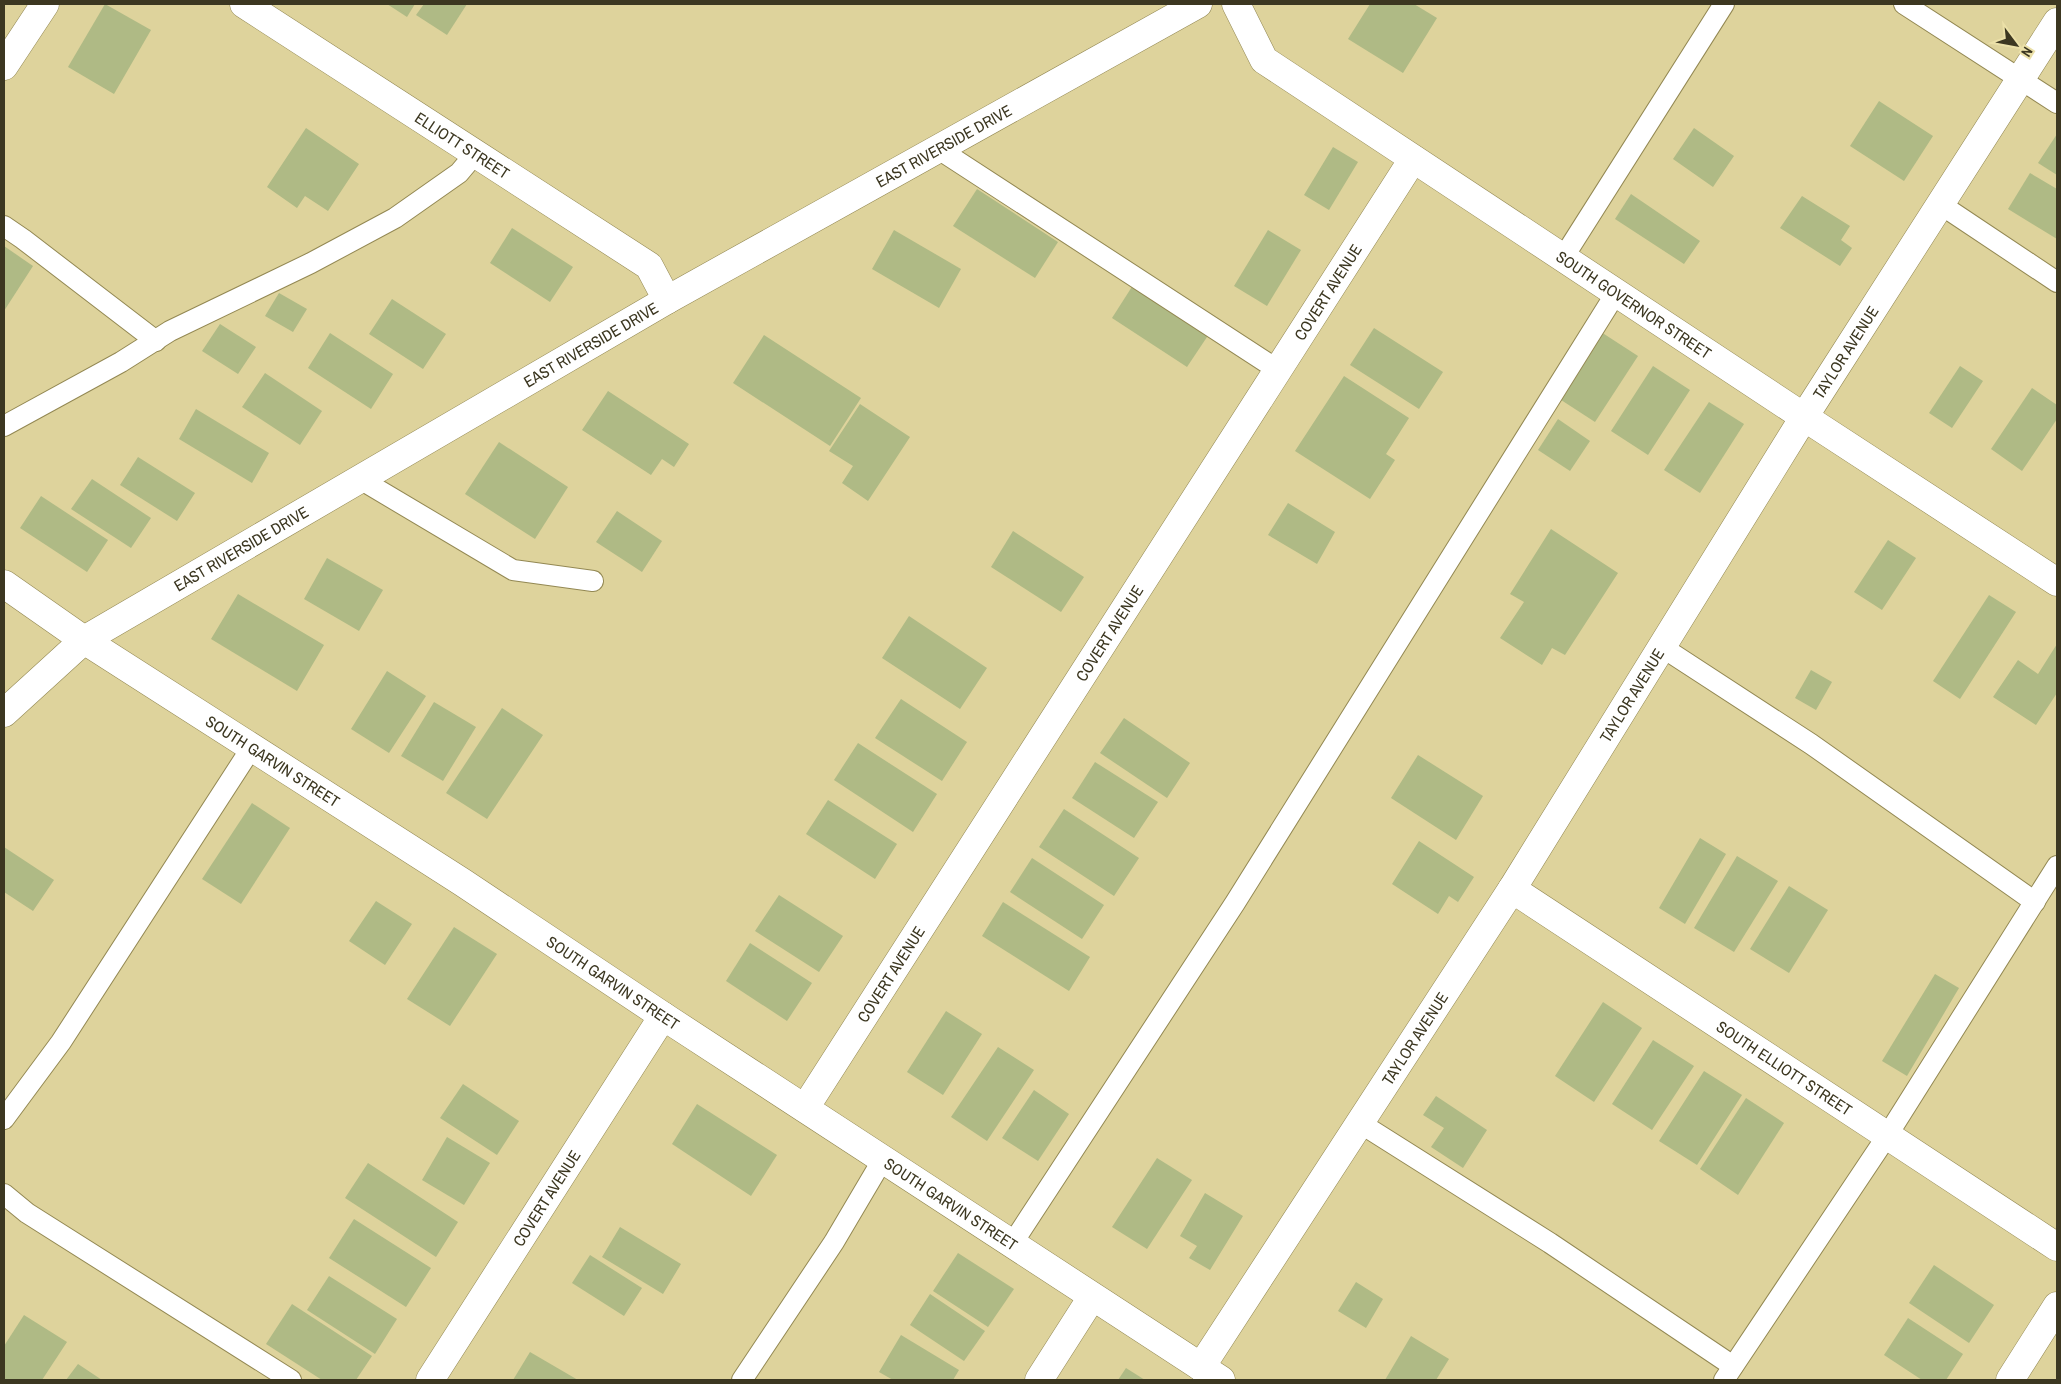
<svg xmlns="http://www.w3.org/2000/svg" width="2061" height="1384" font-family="'Archivo Narrow',sans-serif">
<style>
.building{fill:#afba85}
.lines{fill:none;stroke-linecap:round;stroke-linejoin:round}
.lane-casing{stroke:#938853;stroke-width:22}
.street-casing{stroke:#938853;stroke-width:29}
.secondary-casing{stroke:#938853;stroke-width:29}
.lane{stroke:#fff;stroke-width:20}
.street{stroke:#fff;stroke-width:28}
.secondary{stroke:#fff;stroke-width:28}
.labels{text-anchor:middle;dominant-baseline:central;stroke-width:5;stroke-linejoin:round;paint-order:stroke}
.street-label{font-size:16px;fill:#3c3721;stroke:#ebe0a8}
</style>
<rect width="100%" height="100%" fill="#ded39c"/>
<g class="building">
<polygon points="105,4 151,30 114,94 68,67"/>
<polygon points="387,4 415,4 407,17"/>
<polygon points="424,4 467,4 447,35 416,15"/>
<polygon points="1370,4 1414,4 1437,18 1403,73 1348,39"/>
<polygon points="1879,101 1933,136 1904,181 1850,146"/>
<polygon points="306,128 359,164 328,211 305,196 297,208 267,187"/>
<polygon points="1694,128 1734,156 1713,187 1673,159"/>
<polygon points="2057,134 2057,175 2038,163"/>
<polygon points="1333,147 1358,162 1329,210 1304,195"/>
<polygon points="2030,173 2057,189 2057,239 2008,209"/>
<polygon points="977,189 1058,242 1035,278 953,226"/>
<polygon points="1631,194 1700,241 1684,264 1615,219"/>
<polygon points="1802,196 1850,226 1841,240 1852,248 1840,266 1780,228"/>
<polygon points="512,228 573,267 550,302 490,263"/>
<polygon points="894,230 961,269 939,308 872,269"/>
<polygon points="1268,230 1301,250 1267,306 1234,286"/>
<polygon points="4,246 33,266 4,311"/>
<polygon points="1135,282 1211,331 1187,367 1112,318"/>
<polygon points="279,293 307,309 293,332 265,316"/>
<polygon points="392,299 446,334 423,369 369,334"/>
<polygon points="220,324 256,347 238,374 202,351"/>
<polygon points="1374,328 1443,372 1419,409 1350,365"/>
<polygon points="1601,332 1638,356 1595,422 1558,398"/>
<polygon points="330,333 393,374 371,409 308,368"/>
<polygon points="764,335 861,398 830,446 733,383"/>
<polygon points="1653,366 1690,390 1648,455 1611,431"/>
<polygon points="1960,366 1983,381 1952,428 1929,413"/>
<polygon points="265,373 322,411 300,445 242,407"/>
<polygon points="1344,376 1409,418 1386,454 1395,460 1370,499 1295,451"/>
<polygon points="2032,388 2057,405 2057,419 2022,471 1991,449"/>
<polygon points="608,391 689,444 674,467 662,459 651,475 582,430"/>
<polygon points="1709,402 1744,424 1700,493 1664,470"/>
<polygon points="860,404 910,437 868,501 842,483 853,466 829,451"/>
<polygon points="196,409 269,453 252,483 179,439"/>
<polygon points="1558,419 1590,441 1570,471 1538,450"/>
<polygon points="499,442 568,487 535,539 465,494"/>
<polygon points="138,457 195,493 177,521 120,485"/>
<polygon points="92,479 151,518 131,548 71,509"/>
<polygon points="41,496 108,540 87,572 20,528"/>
<polygon points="1288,503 1335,532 1317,564 1268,535"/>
<polygon points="617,511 662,541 642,572 596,542"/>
<polygon points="1551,529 1618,573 1565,655 1552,648 1542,665 1500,638 1524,602 1510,594"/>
<polygon points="1013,531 1084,577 1061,612 991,567"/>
<polygon points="1888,540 1916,558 1882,610 1854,592"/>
<polygon points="327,558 383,590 359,631 304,599"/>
<polygon points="238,594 324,645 297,691 211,639"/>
<polygon points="1989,595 2016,612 1960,699 1933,681"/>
<polygon points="909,616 987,668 960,709 882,658"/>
<polygon points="2057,644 2057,693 2036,725 1993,697 2018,660 2038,674"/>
<polygon points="1811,670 1832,682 1816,710 1795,698"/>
<polygon points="387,671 426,696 389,753 351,729"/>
<polygon points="901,699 967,742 942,781 875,738"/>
<polygon points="434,702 476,727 443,781 401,756"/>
<polygon points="502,708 543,735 487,819 446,793"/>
<polygon points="1124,718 1190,763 1167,798 1100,753"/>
<polygon points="858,743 937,794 913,832 834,780"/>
<polygon points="1418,755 1483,796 1456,840 1391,798"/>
<polygon points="1095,762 1158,802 1134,838 1072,798"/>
<polygon points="828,800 897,844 875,879 806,834"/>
<polygon points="252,803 290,828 241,904 202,879"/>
<polygon points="1064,809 1139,858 1114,896 1039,847"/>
<polygon points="1700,838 1726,854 1685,924 1659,908"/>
<polygon points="1419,841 1474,877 1458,902 1449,896 1438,914 1392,884"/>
<polygon points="4,847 54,880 33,911 4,892"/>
<polygon points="1737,856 1778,881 1734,952 1694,928"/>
<polygon points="1032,858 1104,905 1082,939 1010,892"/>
<polygon points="1789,886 1828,910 1789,973 1750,949"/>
<polygon points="779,895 843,936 819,972 755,931"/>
<polygon points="376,901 412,924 385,965 349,941"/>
<polygon points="1003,902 1090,957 1069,991 982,936"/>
<polygon points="454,927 497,954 450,1026 407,999"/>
<polygon points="750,943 812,983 787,1021 726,981"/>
<polygon points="1935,974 1959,988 1907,1076 1882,1061"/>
<polygon points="1603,1002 1642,1028 1594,1102 1555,1076"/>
<polygon points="946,1011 982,1034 943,1095 907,1072"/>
<polygon points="1653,1040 1694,1066 1652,1130 1612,1104"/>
<polygon points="998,1047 1034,1070 987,1141 951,1117"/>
<polygon points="1704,1071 1742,1095 1697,1165 1659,1141"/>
<polygon points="463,1084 519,1121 497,1155 440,1118"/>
<polygon points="1034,1090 1069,1114 1038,1161 1002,1138"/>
<polygon points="1436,1096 1487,1130 1463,1168 1431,1147 1444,1128 1423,1115"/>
<polygon points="1746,1098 1784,1123 1738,1195 1700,1169"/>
<polygon points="697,1104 777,1155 751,1196 672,1144"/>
<polygon points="447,1137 490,1163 464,1205 422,1180"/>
<polygon points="1157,1158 1192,1180 1147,1249 1112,1227"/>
<polygon points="368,1163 458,1222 436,1257 345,1198"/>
<polygon points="1205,1193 1243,1216 1210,1270 1189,1258 1197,1246 1180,1236"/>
<polygon points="354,1219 431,1268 406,1307 329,1258"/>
<polygon points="620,1227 681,1264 663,1294 602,1257"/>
<polygon points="958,1253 1014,1289 988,1327 933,1291"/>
<polygon points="590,1255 642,1288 624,1316 572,1283"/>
<polygon points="1934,1265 1994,1305 1969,1343 1909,1303"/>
<polygon points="329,1276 397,1319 375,1354 307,1310"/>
<polygon points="1356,1282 1383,1299 1366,1328 1338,1311"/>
<polygon points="930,1294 985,1331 964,1361 910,1325"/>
<polygon points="292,1304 372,1356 356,1380 322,1380 266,1344"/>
<polygon points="24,1315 67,1342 42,1380 4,1380 4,1346"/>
<polygon points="1908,1318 1963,1354 1946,1380 1922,1380 1884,1355"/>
<polygon points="901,1335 959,1370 953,1380 893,1380 879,1372"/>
<polygon points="1411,1336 1449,1359 1436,1380 1385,1380"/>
<polygon points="530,1352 578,1380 513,1380"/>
<polygon points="78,1364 102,1380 66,1380"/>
<polygon points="1126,1368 1145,1380 1118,1380"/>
</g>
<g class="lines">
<defs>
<g id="lane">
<polyline points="1904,4 2057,103"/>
<polyline points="937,148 1278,370"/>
<polyline points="1940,204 2057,282"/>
<polyline points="4,226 23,239 156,341"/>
<polyline points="1563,258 1724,4"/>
<polyline points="4,426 121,362 170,331 311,263 395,218 459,173 475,154"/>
<polyline points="360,479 513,570 593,581"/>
<polyline points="1662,647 1811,744 2035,902"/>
<polyline points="4,1119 61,1042 252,747"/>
<polyline points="1360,1123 1550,1243 1733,1366"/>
<polyline points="4,1194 27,1213 291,1380"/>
<polyline points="1012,1244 1235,903 1616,293"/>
<polyline points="742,1380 834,1242 883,1159"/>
<polyline points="1724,1380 1887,1136 2057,866"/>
</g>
<g id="street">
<path id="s1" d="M244,4L649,266L667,300"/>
<polyline points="4,66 45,4"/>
<path id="s2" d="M1512,889L2057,1247"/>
<path id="s3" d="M805,1108L1413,159"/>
<path id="s4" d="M1201,1367L1512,889L1804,417L2057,22"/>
<path id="s5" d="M430,1380L663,1016"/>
<polyline points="1039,1380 1092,1297"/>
<polyline points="2010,1380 2057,1306"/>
</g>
<g id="secondary">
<path id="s6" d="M1236,4L1264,60L1804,417L2057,582"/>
<path id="s7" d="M4,584L84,640L462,882L663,1016L1221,1380"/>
<path id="s8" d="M4,713L84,640L667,300L1198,4"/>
</g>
</defs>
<use href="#lane" class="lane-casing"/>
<use href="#street" class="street-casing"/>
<use href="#secondary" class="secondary-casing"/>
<use href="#lane" class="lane"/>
<use href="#street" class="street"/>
<use href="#secondary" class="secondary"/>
</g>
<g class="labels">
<g class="street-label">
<text stroke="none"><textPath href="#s1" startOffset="260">ELLIOTT STREET</textPath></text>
<text stroke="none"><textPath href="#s8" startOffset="1100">EAST RIVERSIDE DRIVE</textPath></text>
<text stroke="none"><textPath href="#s3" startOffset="969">COVERT AVENUE</textPath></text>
<text stroke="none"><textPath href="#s6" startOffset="506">SOUTH GOVERNOR STREET</textPath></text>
<text stroke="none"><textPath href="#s8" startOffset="695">EAST RIVERSIDE DRIVE</textPath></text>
<text stroke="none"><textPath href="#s4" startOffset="1202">TAYLOR AVENUE</textPath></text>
<text stroke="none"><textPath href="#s8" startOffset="290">EAST RIVERSIDE DRIVE</textPath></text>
<text stroke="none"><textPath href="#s3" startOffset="564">COVERT AVENUE</textPath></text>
<text stroke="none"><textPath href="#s4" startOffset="798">TAYLOR AVENUE</textPath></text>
<text stroke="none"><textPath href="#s7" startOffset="322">SOUTH GARVIN STREET</textPath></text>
<text stroke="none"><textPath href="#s3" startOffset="159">COVERT AVENUE</textPath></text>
<text stroke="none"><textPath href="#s7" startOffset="728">SOUTH GARVIN STREET</textPath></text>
<text stroke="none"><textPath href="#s4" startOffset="392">TAYLOR AVENUE</textPath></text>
<text stroke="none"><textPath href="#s2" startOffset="326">SOUTH ELLIOTT STREET</textPath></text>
<text stroke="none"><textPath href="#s5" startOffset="216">COVERT AVENUE</textPath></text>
<text stroke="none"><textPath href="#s7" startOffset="1132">SOUTH GARVIN STREET</textPath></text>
</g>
</g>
<rect width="2061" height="1384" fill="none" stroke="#3c3721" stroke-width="10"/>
<g transform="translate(2016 45) rotate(122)" stroke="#ebe0a8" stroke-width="4" paint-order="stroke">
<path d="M0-4L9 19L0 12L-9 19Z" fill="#3c3721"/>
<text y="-8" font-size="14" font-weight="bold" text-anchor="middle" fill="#3c3721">N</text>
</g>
</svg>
